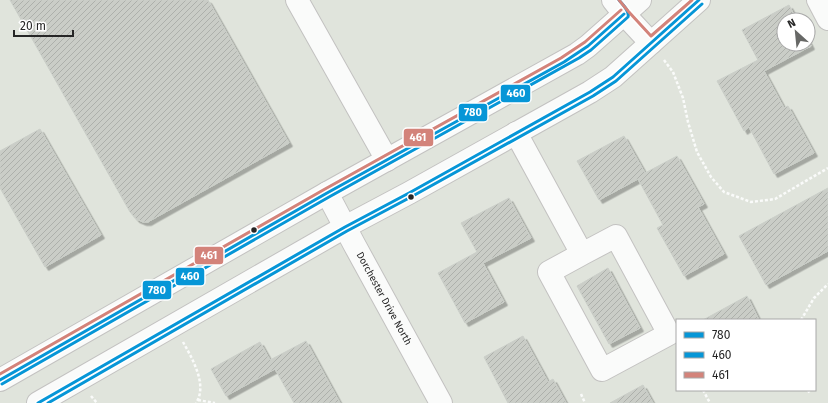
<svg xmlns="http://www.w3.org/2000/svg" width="828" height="403" font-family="'Fira Sans',sans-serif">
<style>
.building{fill:url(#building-hatch);stroke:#cbcfc9;filter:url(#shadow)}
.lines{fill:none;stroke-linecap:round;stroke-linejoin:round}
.minor-casing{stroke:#c3c2c1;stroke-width:24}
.path{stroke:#fafbfa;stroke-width:2.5;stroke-dasharray:3 2;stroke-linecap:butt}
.minor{stroke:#fafbfa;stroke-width:22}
.bus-1-casing{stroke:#fff;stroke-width:6}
.bus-2-casing{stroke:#fff;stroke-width:6}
.bus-3-casing{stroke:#fff;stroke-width:6}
.bus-1{stroke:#0696d7;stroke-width:3}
.bus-2{stroke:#0696d7;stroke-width:3}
.bus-3{stroke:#d3837a;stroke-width:3}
.bus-dot{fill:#262626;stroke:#fff;stroke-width:1.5}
.labels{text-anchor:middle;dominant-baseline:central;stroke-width:3.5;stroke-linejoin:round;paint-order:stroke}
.street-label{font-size:10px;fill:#262626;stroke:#fff}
.line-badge{stroke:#fff;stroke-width:1.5}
.badge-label{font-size:11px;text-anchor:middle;font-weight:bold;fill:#fff}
</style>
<defs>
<pattern id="building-hatch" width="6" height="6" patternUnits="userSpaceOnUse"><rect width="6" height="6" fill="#cacdc7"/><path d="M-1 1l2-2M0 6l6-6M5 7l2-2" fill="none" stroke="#adb0ab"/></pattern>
<filter id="shadow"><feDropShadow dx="3.5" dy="3.5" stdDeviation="0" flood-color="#0004"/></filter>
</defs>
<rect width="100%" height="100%" fill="#e0e4dc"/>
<g class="building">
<polygon points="10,0 208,0 289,143 153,219 148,222 143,222 136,219 130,212"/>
<polygon points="789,5 797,20 784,20 784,44 808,44 808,40 811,46 764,71 784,108 788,106 814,153 774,174 749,127 744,131 717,81 758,60 742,30"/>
<polygon points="40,129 101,235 45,267 0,188 0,151"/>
<polygon points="624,136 645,173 677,156 704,204 698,207 724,254 684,276 657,228 663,225 638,179 599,200 577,161"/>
<polygon points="828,188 828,251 766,285 739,236"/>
<polygon points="509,198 531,238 483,263 504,302 465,323 438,273 477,252 461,223"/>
<polygon points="608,268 640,328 609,344 577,286"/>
<polygon points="747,296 759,320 703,320"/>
<polygon points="523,336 548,382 553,379 566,403 508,403 484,357"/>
<polygon points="306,341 340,403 294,403 275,369 226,396 211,369 260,342 270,360"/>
<polygon points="643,385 653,403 610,403"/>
</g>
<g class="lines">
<defs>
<g id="minor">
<polyline points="297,0 387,160"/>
<polyline points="613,0 624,14 651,43"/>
<polyline points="818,0 828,19"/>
<polyline points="516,133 582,254 549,272 602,370 669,334 616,236 582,254"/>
<path id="s1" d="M327,193L354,244L441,403"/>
<polyline points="0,380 327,193 577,54 588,46 640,0"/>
<polyline points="38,403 345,227 409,193 590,92 613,77 699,0"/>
</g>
</defs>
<use href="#minor" class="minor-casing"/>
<g class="path">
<polyline points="664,60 673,72 683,98 688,122 697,152 711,177 724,192 751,202 775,199 828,168"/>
<polyline points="801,320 814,298 828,284"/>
<path d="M183,342C192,358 208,385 196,403"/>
<polyline points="703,390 710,403"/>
<polyline points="808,390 810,394"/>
<polyline points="581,394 585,403"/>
<polyline points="91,396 97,403"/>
<polyline points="198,400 215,403"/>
</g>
<use href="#minor" class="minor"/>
<defs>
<g id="bus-1">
<polyline points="0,380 327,193 564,62 588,46 624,14"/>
<polyline points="38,403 345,227 409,193 590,92 613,77 699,0"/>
</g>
<g id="bus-2">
<path d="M2,384L329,197L579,58L591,50L628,17C630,11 623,5 619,0"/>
<polyline points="48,403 347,231 411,197 593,96 616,81 702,4"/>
</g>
<g id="bus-3">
<polyline points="619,0 628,11 651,36 692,0"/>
<polyline points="0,374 325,189 561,58 585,42 621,10"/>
</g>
</defs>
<use href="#bus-1" class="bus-1-casing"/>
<use href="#bus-2" class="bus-2-casing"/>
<use href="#bus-3" class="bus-3-casing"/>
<use href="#bus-1" class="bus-1"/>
<use href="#bus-2" class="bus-2"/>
<use href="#bus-3" class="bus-3"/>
</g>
<g class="bus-dot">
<circle cx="411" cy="197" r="3.5"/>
<circle cx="254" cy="230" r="3.5"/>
</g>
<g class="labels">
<g class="street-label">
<text stroke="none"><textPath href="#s1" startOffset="120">Dorchester Drive North</textPath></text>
</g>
</g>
<g class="line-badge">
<rect x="500" y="84" width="31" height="19" rx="4" fill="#0696d7"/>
<rect x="458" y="103" width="30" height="19" rx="4" fill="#0696d7"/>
<rect x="403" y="128" width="31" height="19" rx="4" fill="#d3837a"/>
<rect x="194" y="246" width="30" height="19" rx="4" fill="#d3837a"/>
<rect x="175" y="267" width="30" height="19" rx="4" fill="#0696d7"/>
<rect x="142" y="280" width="30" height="20" rx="4" fill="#0696d7"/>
</g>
<g class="badge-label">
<text x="516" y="97">460</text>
<text x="473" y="116">780</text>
<text x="418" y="141">461</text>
<text x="209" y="259">461</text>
<text x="190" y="280">460</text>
<text x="157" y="294">780</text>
</g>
<rect x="676" y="319" width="140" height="72" fill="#ffffff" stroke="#a8a8a8"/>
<rect x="684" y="332" width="20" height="6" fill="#0696d7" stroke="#a8a8a8"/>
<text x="712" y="339" font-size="12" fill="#262626">780</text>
<rect x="684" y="352" width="20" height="6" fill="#0696d7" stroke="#a8a8a8"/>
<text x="712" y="359" font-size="12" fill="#262626">460</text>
<rect x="684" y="372" width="20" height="6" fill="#d3837a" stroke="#a8a8a8"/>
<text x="712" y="379" font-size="12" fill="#262626">461</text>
<g transform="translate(796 32) rotate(333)"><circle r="19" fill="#ffffff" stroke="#a8a8a8"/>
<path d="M0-3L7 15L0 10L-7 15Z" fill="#676866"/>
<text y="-6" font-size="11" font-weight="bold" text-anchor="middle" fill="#262626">N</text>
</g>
<path d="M14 30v6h59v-6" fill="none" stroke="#262626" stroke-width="2"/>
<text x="20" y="30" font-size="12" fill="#262626" stroke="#ffffff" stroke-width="3" paint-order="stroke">20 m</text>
</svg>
